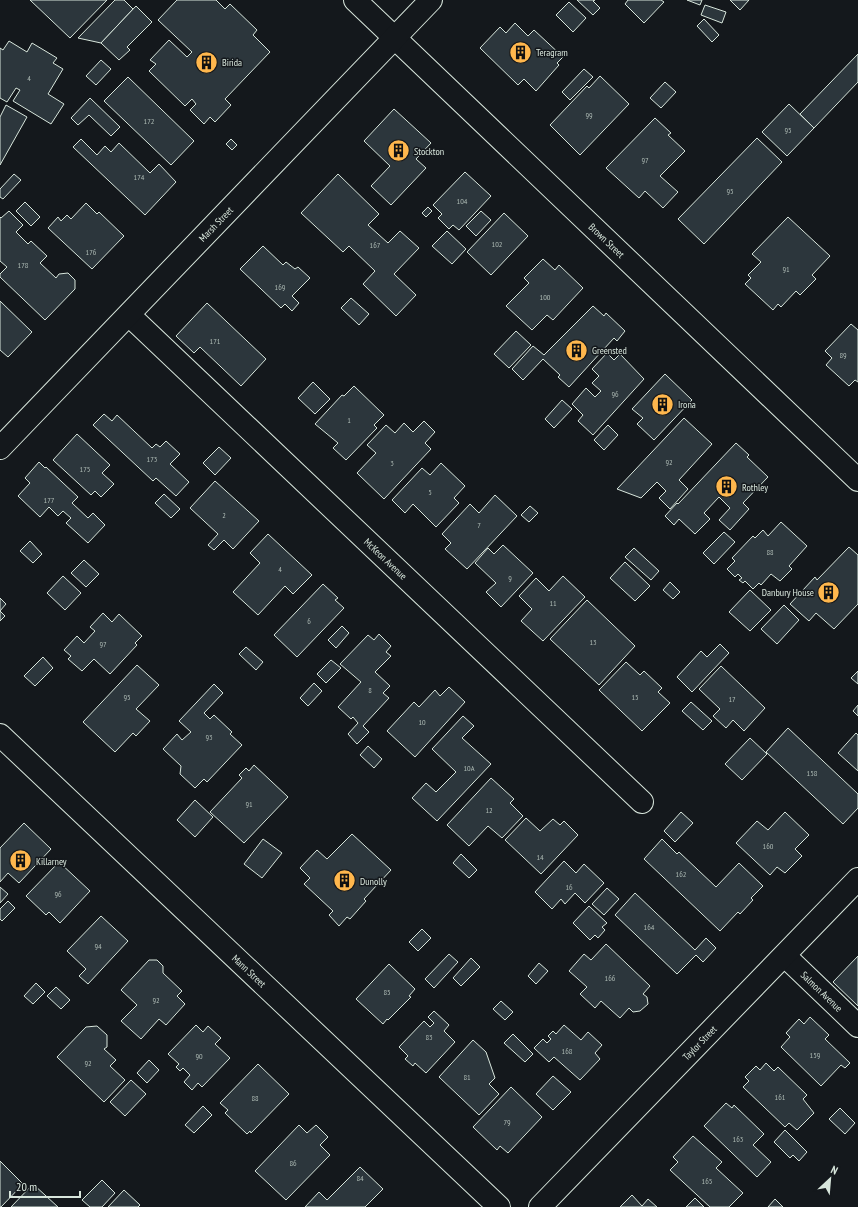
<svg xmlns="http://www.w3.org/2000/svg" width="858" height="1207" font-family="'PT Sans Narrow',sans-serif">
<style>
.building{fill:#2c363c;stroke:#d8e6dc}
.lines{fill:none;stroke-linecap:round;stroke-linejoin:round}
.minor-casing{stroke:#d8e6dc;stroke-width:24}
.minor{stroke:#14181c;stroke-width:22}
.labels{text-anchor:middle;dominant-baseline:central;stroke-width:3;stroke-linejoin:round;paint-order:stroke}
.number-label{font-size:8px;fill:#adbab4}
.poi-label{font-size:10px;fill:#d8e6dc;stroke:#14181c;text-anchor:start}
.street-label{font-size:10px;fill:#d8e6dc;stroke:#14181c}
</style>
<rect width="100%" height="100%" fill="#14181c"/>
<g class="building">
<polygon points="30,0 107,0 70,38"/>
<polygon points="115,0 124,0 133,9 101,43 78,38"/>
<polygon points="177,0 216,0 225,9 230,4 257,30 253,35 270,52 225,99 231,105 215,122 210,117 204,124 190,110 196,104 192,99 185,106 149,71 156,64 150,60 169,40 187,57 192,52 158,20"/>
<polygon points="577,0 595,0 593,1 600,8 593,15"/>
<polygon points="628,0 661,0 664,2 644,23 625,4"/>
<polygon points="687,0 702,0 700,5"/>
<polygon points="730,0 749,0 740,10"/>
<polygon points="569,2 586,18 573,32 556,15"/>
<polygon points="705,5 726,12 722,23 701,15"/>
<polygon points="136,6 152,22 127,47 130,50 119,60 101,43"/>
<polygon points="704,19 719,35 712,42 697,26"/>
<polygon points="515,23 528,36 534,30 563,57 557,63 559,65 536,91 524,79 518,85 480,48 500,27 506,33"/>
<polygon points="9,41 27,52 32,43 57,58 53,63 63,69 48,94 64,104 51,124 13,101 20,90 16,88 7,102 0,98 0,48 3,50"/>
<polygon points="858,54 858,82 814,128 800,114"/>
<polygon points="101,60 111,69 96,85 86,76"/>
<polygon points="584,69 593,77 570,100 562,92"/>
<polygon points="600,76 629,104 580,155 550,125 587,86 589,88"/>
<polygon points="128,77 194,141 171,165 104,101"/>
<polygon points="665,82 676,92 661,108 650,98"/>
<polygon points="90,98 120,127 111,136 89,115 78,125 71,118"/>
<polygon points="789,104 814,128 787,156 762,132"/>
<polygon points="6,105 27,117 0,165 0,117"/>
<polygon points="394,109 431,143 416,159 426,168 391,205 371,186 390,166 364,141"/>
<polygon points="655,118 671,133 668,135 685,151 660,176 678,192 663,208 645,191 639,198 606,168"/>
<polygon points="757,138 782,162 704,244 678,219"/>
<polygon points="81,139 97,155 105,146 111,152 119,143 150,173 159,164 176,182 145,215 73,147"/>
<polygon points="231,139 237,145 232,150 226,144"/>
<polygon points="465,172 491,196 459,230 453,225 449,229 438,218 442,214 433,205"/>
<polygon points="14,174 21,180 3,199 0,197 0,189"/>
<polygon points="338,174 379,214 368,225 388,243 400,231 419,248 394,274 416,295 396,316 363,284 375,271 349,246 343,252 301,213"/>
<polygon points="25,202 40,217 31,226 16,211"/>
<polygon points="86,203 97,214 99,212 124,236 92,269 48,228 58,217 61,221 67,215 71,219"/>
<polygon points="428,207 432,211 426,217 422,213"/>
<polygon points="9,211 23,225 16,232 28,244 31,241 47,256 40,263 56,278 59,274 68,273 75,280 75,289 45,320 0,277 0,274 7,267 0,261 0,217 1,218"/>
<polygon points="481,211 491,220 476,236 466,226"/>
<polygon points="504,213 528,236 491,275 467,252"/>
<polygon points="788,217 830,256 812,275 816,279 800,295 796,291 781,307 778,304 773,310 745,284 751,278 748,275 761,262 752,254"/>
<polygon points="447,231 466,249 452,264 432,246"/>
<polygon points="263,246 283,265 286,262 295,269 298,267 310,278 292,296 299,303 292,311 285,304 281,308 240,269"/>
<polygon points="543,259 555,270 559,265 583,288 553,320 547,315 532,330 506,306 529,283 524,278"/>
<polygon points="351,298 369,314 359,325 341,308"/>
<polygon points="0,301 32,332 8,357 0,350"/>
<polygon points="207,303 266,359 241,386 200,347 194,353 176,336"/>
<polygon points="593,306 604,316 606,313 625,331 617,341 614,338 569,387 558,377 560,375 543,359 523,380 512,369 533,346 544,355"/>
<polygon points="851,324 858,330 858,382 855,380 849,386 826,365 832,358 825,351"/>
<polygon points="516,331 531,345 509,368 494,354"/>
<polygon points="607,353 614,360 620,354 644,379 593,435 578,421 583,415 572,404 586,388 595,397 601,391 592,383 599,376 592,369"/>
<polygon points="665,374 692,400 654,440 637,424 643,418 632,409"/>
<polygon points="313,382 330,399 315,414 298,398"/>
<polygon points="354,386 384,415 374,425 377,428 346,460 333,448 338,443 315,424 342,395 344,396"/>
<polygon points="562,400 572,409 554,428 545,419"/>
<polygon points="104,414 112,421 117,415 152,448 156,444 160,447 166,441 180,454 170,464 189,482 176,496 156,478 153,481 93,425"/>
<polygon points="684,418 712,444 679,480 688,489 670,509 659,498 666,491 657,482 641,498 617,489"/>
<polygon points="424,421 435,432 425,443 431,449 384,499 357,473 376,453 367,445 386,425 395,433 404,423 413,432"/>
<polygon points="608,425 618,435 604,450 594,440"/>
<polygon points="77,434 110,465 102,473 114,484 101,497 95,491 91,495 53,460"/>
<polygon points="736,443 749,455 747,457 768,477 743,503 749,509 730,530 719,520 730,508 719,497 704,513 710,519 695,534 679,519 674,525 665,516 677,503 678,504"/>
<polygon points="219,447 231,458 215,475 203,463"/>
<polygon points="39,462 45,468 46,467 78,497 72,503 88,518 93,513 105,525 88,543 66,523 71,518 63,511 58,516 49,507 40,517 18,496 30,483 25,478"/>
<polygon points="441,463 465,486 454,498 459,503 436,527 413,504 405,513 392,500 422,468 430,475"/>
<polygon points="215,481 259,521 233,549 224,540 214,550 208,545 218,534 190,508"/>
<polygon points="164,494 180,509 171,518 155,503"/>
<polygon points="495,495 517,516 467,569 445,549 451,543 442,534 470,504 479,513"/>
<polygon points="530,506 538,513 529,522 521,515"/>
<polygon points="781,522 807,546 789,566 792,569 780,581 771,574 761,585 759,583 753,589 745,581 743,583 739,580 742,578 738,574 735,577 727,569 735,561 732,558 753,536 755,538 763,530 768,536"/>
<polygon points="724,532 735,542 714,564 703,553"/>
<polygon points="268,534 312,575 293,594 285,586 258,615 233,592 260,563 250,553"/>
<polygon points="30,541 42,554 33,563 20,551"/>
<polygon points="503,545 533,573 501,607 486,592 496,583 475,563 488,548 494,554"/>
<polygon points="849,547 858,555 858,604 834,629 816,613 809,621 790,604 815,577 817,580"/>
<polygon points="634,548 659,571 651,580 625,557"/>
<polygon points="84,560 99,574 86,587 71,573"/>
<polygon points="625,562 650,586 635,601 610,578"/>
<polygon points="63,576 81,593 65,610 47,593"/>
<polygon points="563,576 585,597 543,641 521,621 532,609 519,596 536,578 549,591"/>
<polygon points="670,582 680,592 673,599 663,590"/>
<polygon points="323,584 338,598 335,600 344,608 297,657 274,635"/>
<polygon points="750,590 771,610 750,631 729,612"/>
<polygon points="0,598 6,604 0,611 5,616 0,621"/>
<polygon points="587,600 635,646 599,685 550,639"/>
<polygon points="784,605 799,620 777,644 761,629"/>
<polygon points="103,613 112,622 119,614 142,636 135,643 137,645 110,674 94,659 82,671 68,659 71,656 64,650 77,636 84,643 95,631 90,627"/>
<polygon points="342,626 349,633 336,648 328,640"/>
<polygon points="379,634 391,646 386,652 391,656 375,672 390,686 383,693 389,698 363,726 369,732 357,744 348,734 358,723 353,717 351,719 338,707 361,682 340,664 368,635 374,640"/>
<polygon points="720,644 729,653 692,692 677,677 701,651 707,657"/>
<polygon points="246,647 263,662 256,670 239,654"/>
<polygon points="43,657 53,668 35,686 24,676"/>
<polygon points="331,660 341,668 326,683 317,674"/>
<polygon points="626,662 640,675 644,671 662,688 658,692 670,703 642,731 599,690"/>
<polygon points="137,665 159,685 136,709 150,721 136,736 133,733 115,752 83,722"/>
<polygon points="721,666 765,708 744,731 733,720 726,728 713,716 720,709 699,689"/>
<polygon points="858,671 858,684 851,678"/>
<polygon points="314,683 322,691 308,706 300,698"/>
<polygon points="214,684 223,693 204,713 210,719 214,715 232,732 230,734 242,745 207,782 204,779 195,788 180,774 181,766 163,749 177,734 182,740 191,732 179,721"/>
<polygon points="449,687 465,702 415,757 387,731 414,702 419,707 435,690 440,696"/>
<polygon points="691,702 712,721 703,730 682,711"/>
<polygon points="858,705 858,716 853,711"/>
<polygon points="463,716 474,726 462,738 491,764 437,821 412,798 426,783 436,792 456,772 432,749"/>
<polygon points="788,728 858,794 858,808 843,824 766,752"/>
<polygon points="856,733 858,735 858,771 838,753"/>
<polygon points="750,738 767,754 742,780 725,764"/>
<polygon points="368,746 382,759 374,768 360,755"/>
<polygon points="254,765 288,797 244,843 210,812 242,778 239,775 246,768 249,771"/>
<polygon points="491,778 514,799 510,803 523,816 502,838 488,826 469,846 447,825"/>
<polygon points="195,800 213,817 195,837 177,820"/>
<polygon points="681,812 693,823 675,842 664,831"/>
<polygon points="785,812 809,835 795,849 802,856 785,873 777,867 770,875 736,843 757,821 768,830"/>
<polygon points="526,818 540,831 553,819 560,825 564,821 578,835 541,874 505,840"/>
<polygon points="24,823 51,849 19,883 8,873 0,882 0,848"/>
<polygon points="352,834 391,870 364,899 366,901 350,919 347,917 339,926 329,915 333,911 304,884 310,878 300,868 317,850 327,859"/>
<polygon points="263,839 282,853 262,878 244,864"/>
<polygon points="662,839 677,854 679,852 716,887 739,863 763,886 751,898 753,900 740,914 738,912 720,931 644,859"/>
<polygon points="461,854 477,870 469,878 453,863"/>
<polygon points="564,861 576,873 584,864 604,883 585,903 575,893 565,904 561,899 552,909 535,892"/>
<polygon points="59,862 90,891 60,923 49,912 46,915 26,896"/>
<polygon points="0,887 8,894 0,903"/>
<polygon points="607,888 619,899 604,915 592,904"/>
<polygon points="635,893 695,950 706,938 716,948 703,962 696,955 677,974 615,915"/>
<polygon points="8,901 15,908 2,921 0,919 0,909"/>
<polygon points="589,906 607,923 602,927 605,930 598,938 595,935 590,940 573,923"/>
<polygon points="101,916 128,941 88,984 79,976 86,969 67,951"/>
<polygon points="422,929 431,938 418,951 409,942"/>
<polygon points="606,944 650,986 643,994 647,997 648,1004 640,1011 633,1012 629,1008 620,1018 601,1001 595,1008 580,994 587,987 569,971 584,954 591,960"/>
<polygon points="449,954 458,962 434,988 425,979"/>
<polygon points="858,956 858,1006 833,982"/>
<polygon points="471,958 480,967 461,986 453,978"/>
<polygon points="149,960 157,960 163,966 163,973 182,991 177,996 185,1004 166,1025 159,1019 141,1039 121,1021 137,1005 121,990"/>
<polygon points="539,963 548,971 536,984 528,976"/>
<polygon points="389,964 415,989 409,996 411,997 388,1020 387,1019 383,1024 356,999"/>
<polygon points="36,983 45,992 33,1004 24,996"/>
<polygon points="56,987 70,1000 61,1009 47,996"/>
<polygon points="501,1001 513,1012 505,1020 493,1009"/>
<polygon points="434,1011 449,1025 444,1031 455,1042 426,1073 415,1063 413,1066 405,1059 408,1056 399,1047 424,1021 430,1027 434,1023 428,1017"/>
<polygon points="810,1017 829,1035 825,1039 850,1063 845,1068 841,1065 821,1086 781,1047 790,1037 786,1033 799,1019 804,1024"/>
<polygon points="196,1025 203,1032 208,1026 221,1038 215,1044 230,1058 202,1087 198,1083 192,1090 184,1082 190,1075 183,1068 180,1071 176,1067 179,1064 168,1054"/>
<polygon points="564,1025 581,1040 588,1032 602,1045 595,1053 600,1059 580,1080 554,1057 549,1062 534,1048 543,1039 547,1043 551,1039 548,1036 553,1031 556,1034"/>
<polygon points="97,1026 107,1035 107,1047 104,1049 116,1060 110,1066 125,1080 104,1102 57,1057 86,1027"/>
<polygon points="513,1034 533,1054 525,1062 504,1043"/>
<polygon points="473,1040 486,1052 495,1078 489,1084 499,1094 479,1115 439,1077"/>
<polygon points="149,1060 159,1070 147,1083 137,1073"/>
<polygon points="766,1063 774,1071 778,1067 807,1095 803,1099 814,1113 797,1130 789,1123 785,1127 743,1087 749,1081 745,1077 756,1066 760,1070"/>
<polygon points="258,1064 289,1094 251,1133 250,1131 247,1134 225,1113 228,1110 220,1103"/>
<polygon points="553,1076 571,1092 553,1110 536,1094"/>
<polygon points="131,1080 146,1094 125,1116 110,1102"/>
<polygon points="511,1087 542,1117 508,1153 500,1146 497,1150 473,1127"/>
<polygon points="726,1103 732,1108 734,1105 764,1134 753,1145 771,1162 757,1177 704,1126"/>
<polygon points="203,1106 212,1115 194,1133 185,1125"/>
<polygon points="840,1108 855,1123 845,1134 829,1119"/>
<polygon points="299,1125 307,1133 316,1125 328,1137 320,1145 330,1155 286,1200 255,1171"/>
<polygon points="785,1130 807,1152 799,1161 793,1155 790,1158 774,1142"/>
<polygon points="693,1136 722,1162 716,1168 743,1193 729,1207 710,1207 670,1170 678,1162 673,1157"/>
<polygon points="0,1161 23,1184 1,1207 0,1207"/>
<polygon points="360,1167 383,1189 365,1207 305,1207 319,1192 327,1200"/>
<polygon points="102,1180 115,1193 102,1207 90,1207 82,1200"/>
<polygon points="33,1184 58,1207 11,1207"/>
<polygon points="124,1190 140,1205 138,1207 108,1207"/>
<polygon points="632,1195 642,1206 648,1199 657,1207 620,1207"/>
<polygon points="695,1198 704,1207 686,1207"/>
<polygon points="775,1199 783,1207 768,1207"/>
</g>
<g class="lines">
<defs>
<g id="minor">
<path id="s1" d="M355,0L858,480"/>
<path id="s2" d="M129,315L642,802"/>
<path id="s3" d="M0,448L431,0"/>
<path id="s4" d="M0,735L499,1207"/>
<path id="s5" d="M785,956L858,1026"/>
<path id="s6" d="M540,1207L858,879"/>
</g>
</defs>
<use href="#minor" class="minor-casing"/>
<use href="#minor" class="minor"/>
</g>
<defs>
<symbol id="building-disc" viewBox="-11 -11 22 22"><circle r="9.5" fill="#ffb74d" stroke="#14181c"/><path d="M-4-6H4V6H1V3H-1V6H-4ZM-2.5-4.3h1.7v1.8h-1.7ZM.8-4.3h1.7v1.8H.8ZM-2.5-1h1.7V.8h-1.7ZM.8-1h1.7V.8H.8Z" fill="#111"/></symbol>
</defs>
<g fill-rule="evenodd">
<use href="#building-disc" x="508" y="40" width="25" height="25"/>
<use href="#building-disc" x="194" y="50" width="25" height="25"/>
<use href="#building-disc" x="386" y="138" width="25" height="25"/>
<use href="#building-disc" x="564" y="338" width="25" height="25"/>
<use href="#building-disc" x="650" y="392" width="25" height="25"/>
<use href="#building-disc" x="714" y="474" width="25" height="25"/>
<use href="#building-disc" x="816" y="580" width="25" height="25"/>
<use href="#building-disc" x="8" y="848" width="25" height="25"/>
<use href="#building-disc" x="332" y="868" width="25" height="25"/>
</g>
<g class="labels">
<g class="number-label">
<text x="29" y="78">4</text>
<text x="589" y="115">99</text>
<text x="149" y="121">172</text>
<text x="788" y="130">95</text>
<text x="645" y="160">97</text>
<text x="139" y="177">174</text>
<text x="730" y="191">95</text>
<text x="462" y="201">104</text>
<text x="497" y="244">102</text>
<text x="375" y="245">167</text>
<text x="91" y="252">176</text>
<text x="23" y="265">178</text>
<text x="786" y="269">91</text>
<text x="280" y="287">169</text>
<text x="545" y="297">100</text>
<text x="215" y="341">171</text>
<text x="843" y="355">89</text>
<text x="615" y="394">96</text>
<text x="349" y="420">1</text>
<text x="152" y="459">173</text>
<text x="669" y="462">92</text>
<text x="392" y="463">3</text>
<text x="85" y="469">175</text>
<text x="430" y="492">5</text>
<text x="49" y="500">177</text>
<text x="224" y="515">2</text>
<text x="479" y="525">7</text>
<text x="770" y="552">88</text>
<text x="280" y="569">4</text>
<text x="510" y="578">9</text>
<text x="553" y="603">11</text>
<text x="309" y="621">6</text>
<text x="593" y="642">13</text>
<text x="103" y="644">97</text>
<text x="370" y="690">8</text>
<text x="127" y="697">95</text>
<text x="635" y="697">15</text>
<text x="732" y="699">17</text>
<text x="422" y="722">10</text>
<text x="209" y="737">93</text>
<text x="469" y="768">10A</text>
<text x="812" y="773">158</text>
<text x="249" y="804">91</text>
<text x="489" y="810">12</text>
<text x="768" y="846">160</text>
<text x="540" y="857">14</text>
<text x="681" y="874">162</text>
<text x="569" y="887">16</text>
<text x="58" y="894">96</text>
<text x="649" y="927">164</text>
<text x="98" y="946">94</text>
<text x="610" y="978">166</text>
<text x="387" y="992">85</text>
<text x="156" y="1000">92</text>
<text x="429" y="1037">83</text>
<text x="567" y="1051">168</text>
<text x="815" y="1055">159</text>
<text x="199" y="1056">90</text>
<text x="88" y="1063">92</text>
<text x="467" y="1077">81</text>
<text x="780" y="1097">161</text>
<text x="255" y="1098">88</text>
<text x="507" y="1122">79</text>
<text x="738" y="1139">163</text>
<text x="293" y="1163">86</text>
<text x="360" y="1178">84</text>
<text x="707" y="1181">165</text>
</g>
<g class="poi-label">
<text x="536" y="52">Teragram</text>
<text x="222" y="62">Birida</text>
<text x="414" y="151">Stockton</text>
<text x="592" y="350">Greensted</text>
<text x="678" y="404">Irona</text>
<text x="742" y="487">Rothley</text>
<text x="814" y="592" text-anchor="end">Danbury House</text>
<text x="36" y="861">Killarney</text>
<text x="360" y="881">Dunolly</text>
</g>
<g class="street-label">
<text stroke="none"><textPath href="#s3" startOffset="311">Marsh Street</textPath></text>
<text stroke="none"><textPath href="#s1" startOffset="348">Brown Street</textPath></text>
<text stroke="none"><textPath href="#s2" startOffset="354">McKeon Avenue</textPath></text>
<text stroke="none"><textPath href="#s4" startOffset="343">Mann Street</textPath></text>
<text stroke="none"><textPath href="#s5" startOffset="51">Salmon Avenue</textPath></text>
<text stroke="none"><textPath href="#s6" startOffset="229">Taylor Street</textPath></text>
</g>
</g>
<g transform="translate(830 1179) rotate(26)" stroke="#14181c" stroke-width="3" paint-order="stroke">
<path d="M0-3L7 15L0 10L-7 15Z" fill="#d8e6dc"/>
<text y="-6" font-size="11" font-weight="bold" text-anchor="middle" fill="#d8e6dc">N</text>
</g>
<path d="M10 1191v6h70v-6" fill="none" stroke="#d8e6dc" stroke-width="2"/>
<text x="16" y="1191" font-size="12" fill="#d8e6dc" stroke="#14181c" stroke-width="3" paint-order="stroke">20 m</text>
</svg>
